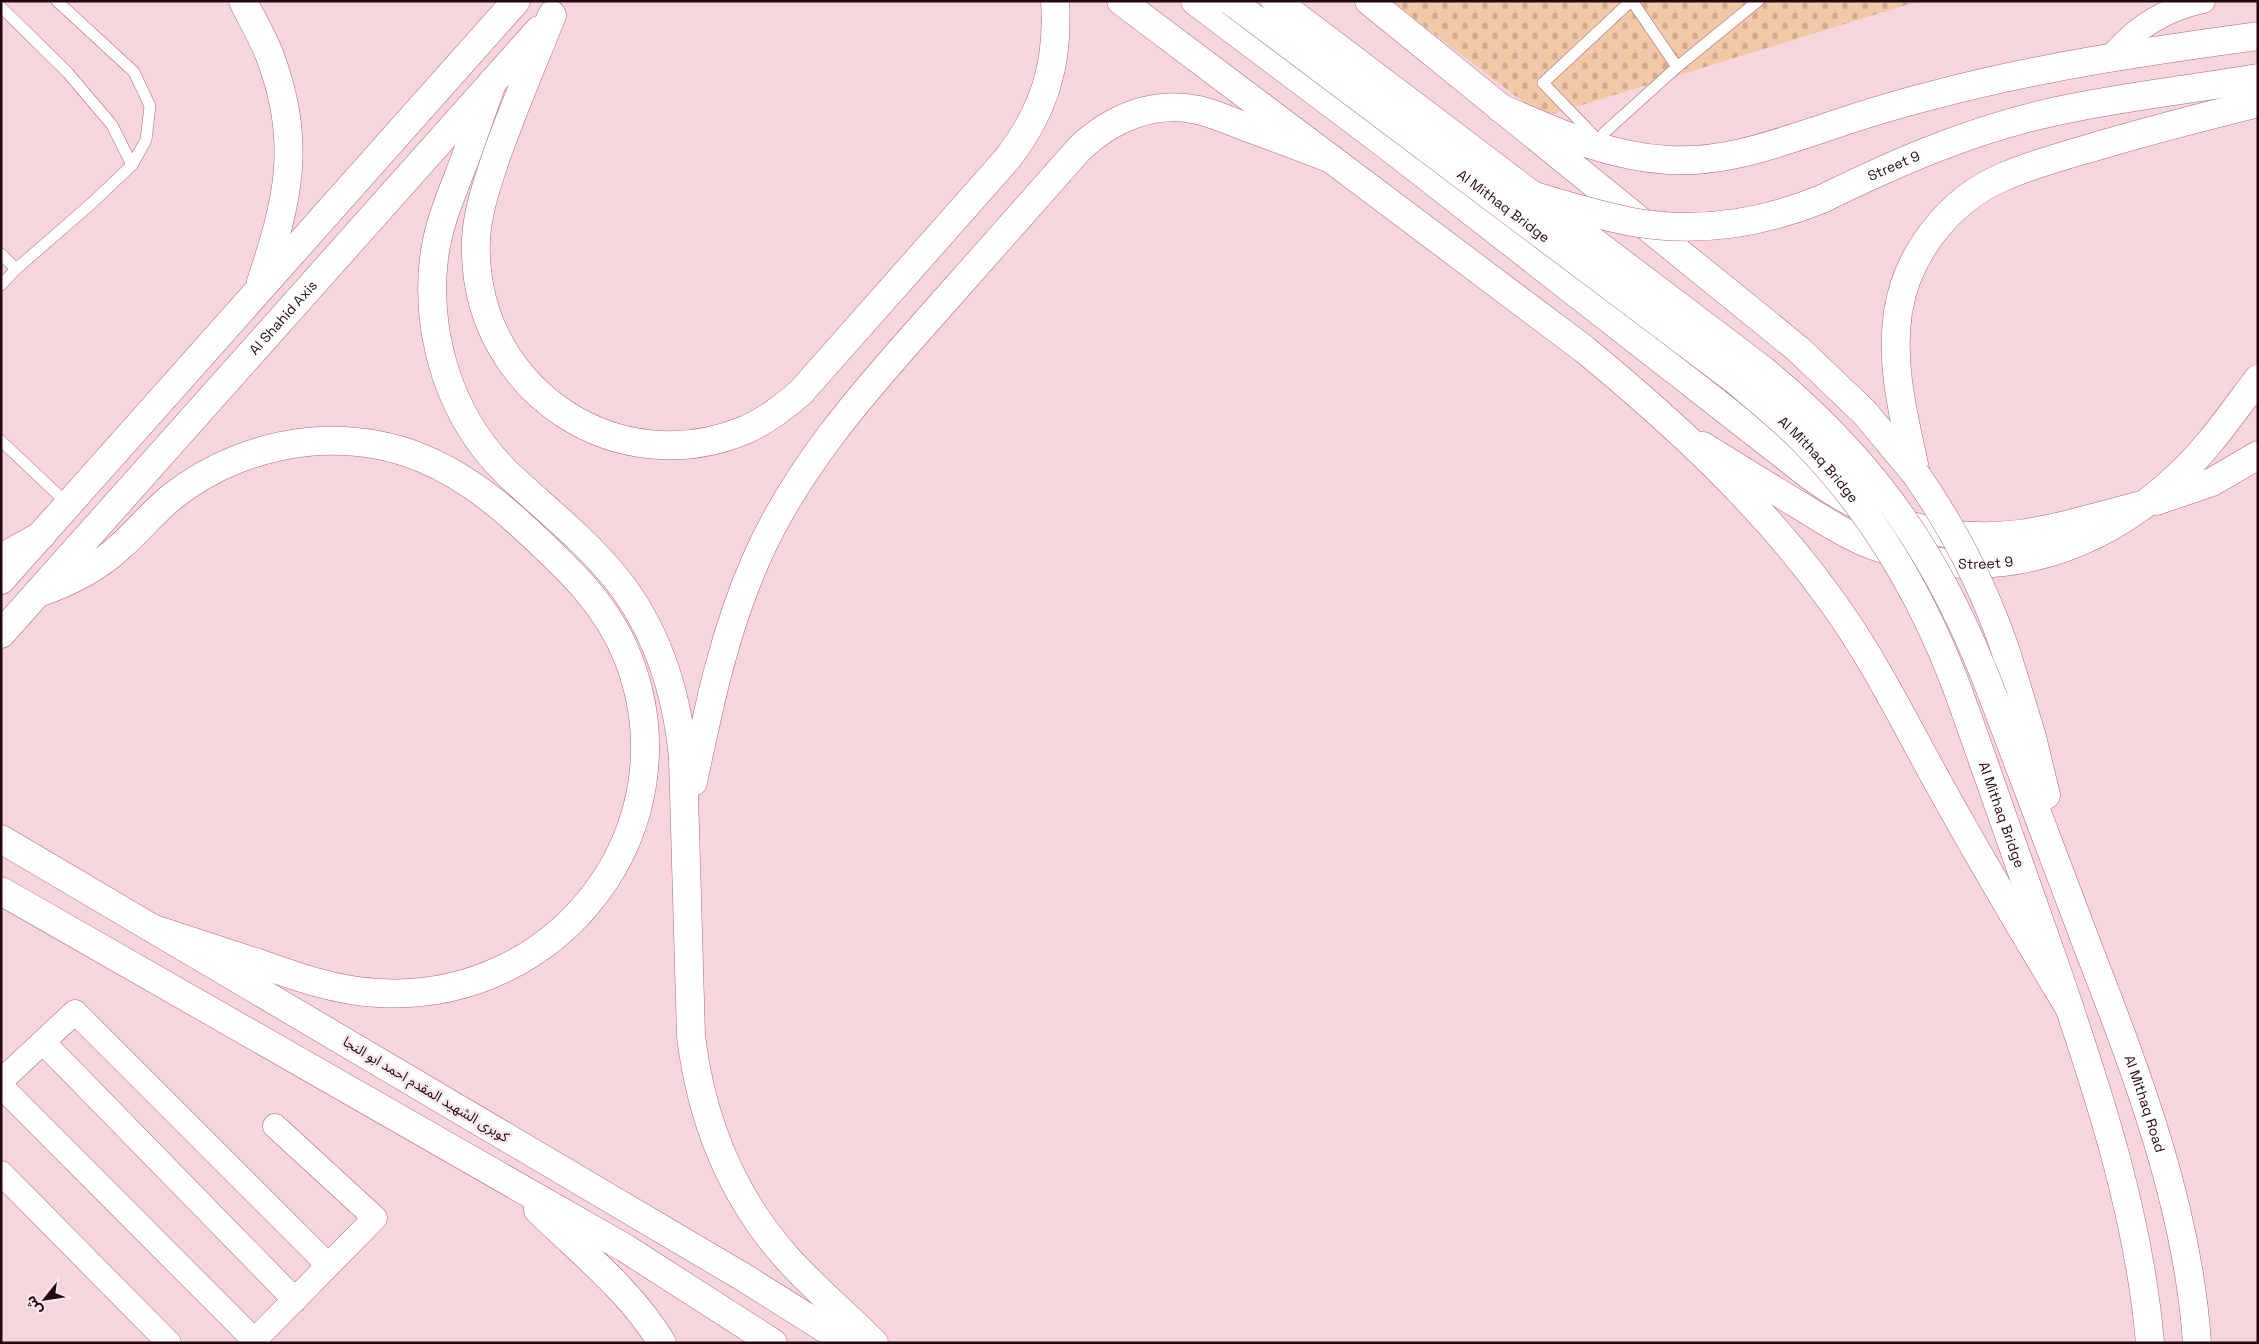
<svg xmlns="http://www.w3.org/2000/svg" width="2259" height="1344" font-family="'Space Grotesk','Noto Sans Arabic',sans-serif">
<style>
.cemetery{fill:url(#cemetery-stones)}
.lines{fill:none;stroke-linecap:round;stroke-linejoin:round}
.lane-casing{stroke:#af687c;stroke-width:12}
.street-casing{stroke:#af687c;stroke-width:25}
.secondary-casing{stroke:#af687c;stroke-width:29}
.primary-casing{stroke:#af687c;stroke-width:29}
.highway-casing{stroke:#af687c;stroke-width:29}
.lane{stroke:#fff;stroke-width:11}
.street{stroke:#fff;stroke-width:24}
.secondary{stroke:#fff;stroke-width:28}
.primary{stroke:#fff;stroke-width:28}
.highway{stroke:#fff;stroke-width:28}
.secondary-bridge-casing{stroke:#af687c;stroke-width:29;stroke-linecap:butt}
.primary-bridge-casing{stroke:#af687c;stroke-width:29;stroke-linecap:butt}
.secondary-bridge{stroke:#fff;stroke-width:28}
.primary-bridge{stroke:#fff;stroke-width:28}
.labels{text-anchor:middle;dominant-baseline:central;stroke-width:5;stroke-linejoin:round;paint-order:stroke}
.street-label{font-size:14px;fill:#240912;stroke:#f8e7eb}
</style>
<defs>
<pattern id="cemetery-stones" width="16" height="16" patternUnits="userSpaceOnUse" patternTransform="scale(1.25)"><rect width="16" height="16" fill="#f1c9a7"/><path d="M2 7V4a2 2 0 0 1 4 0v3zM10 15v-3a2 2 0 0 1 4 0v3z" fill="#ceab8f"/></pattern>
</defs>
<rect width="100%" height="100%" fill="#f6d5dd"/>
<polygon class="cemetery" points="1391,1 1919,1 1543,117"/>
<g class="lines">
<defs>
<g id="lane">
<polyline points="1,7 68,73 112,125 132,165"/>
<polyline points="1677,67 1758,1"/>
<polyline points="1597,139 1543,83 1631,1"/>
<polyline points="1594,146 1605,132 1677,67 1632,1"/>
<polyline points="1,254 16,269 1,285"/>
<polyline points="16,269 92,203 132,165 146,140 150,106 134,72 57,1"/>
<polyline points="1,441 69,505"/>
</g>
<g id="street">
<path d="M2112,56C2136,27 2165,9 2203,1"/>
<polyline points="43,1042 295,1300"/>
<polyline points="1,1081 75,1012 328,1265"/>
<polyline points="1,1086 254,1340"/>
<polyline points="1,1173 169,1343"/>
<polyline points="252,1343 375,1218 275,1126"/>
</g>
<g id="secondary">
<path id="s1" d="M1822,199C1895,163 1969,131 2048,113C2117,97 2188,90 2258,78"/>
<path id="s2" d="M1703,446C1735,466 1767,486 1799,505C1822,519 1844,534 1869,544C1980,587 2090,558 2176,478C2208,449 2232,413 2258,379"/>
<polyline points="2156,501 2212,482 2258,455"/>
</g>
<g id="primary">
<path d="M243,1C252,20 264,39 271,59C302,143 288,201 261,282"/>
<path d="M1121,1L1584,349C1675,424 1762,504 1831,600C1872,656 1903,719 1936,779C1979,857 2024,933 2070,1009"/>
<path d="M1195,1L1389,147L1809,475C1869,520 1944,544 2019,534C2062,528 2103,515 2145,504"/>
<polyline points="1369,1 1798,349 1864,412 1915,473"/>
<path d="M552,15C533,63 512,111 495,160C485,190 474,222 476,255C480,392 618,483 745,430C766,421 784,407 801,392L1008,158C1045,109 1059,63 1055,1"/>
<path d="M1500,108C1557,132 1605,156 1668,160C1723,163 1773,145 1824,128C1859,116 1894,105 1930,96C2038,67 2147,51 2258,36"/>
<path d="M1915,469C1904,417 1890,366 1898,312C1907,254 1949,200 2003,177C2035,163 2070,154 2104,144C2155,129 2206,116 2258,103"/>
<polyline points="1,580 516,1"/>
<path id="s3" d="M1,634L539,30"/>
<polyline points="2007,655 2032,737 2046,795"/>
<path id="s4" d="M1994,699C2026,782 2057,866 2089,950C2138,1076 2188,1207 2197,1343"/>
<path id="s5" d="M1965,710C1996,798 2027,886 2058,974C2099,1094 2139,1215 2150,1343"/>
</g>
<g id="highway">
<path d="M492,83C483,108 474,134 465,159C453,191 438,224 434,258C425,336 450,417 507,473C543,507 583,538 615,577C657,629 677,693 683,758L691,1036C701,1119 731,1195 787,1258C814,1288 845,1314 874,1343"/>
<polyline points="1,558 42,535"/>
<path d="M38,593C68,583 96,569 120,547C138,531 154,511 173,496C211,466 259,447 307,442C393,434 457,466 519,523C562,563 606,601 628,658C694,828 559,1004 378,993C337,991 297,977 258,963C223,952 188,940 154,929"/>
<path d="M693,782C709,706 724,633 755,562C795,470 860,396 926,322C977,264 1029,206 1080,148C1112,118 1154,100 1198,110C1216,114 1232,122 1249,128C1276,138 1304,148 1331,159"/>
<polyline points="1,839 743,1277 848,1343"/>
<polyline points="1,891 625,1248 773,1343"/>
<path d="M538,1210C581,1252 631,1291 662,1343"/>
</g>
</defs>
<use href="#lane" class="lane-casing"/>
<use href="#street" class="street-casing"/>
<use href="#secondary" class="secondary-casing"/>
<use href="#primary" class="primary-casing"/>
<use href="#highway" class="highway-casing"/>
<use href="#lane" class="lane"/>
<use href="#street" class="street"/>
<use href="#secondary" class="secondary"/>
<use href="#primary" class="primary"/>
<use href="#highway" class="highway"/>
<defs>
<path id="secondary-bridge" d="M1534,196C1568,206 1603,217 1638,223C1702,233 1763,223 1822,199"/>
<g id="primary-bridge">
<path id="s6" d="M1231,1L1734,379C1757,399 1781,418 1802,439C1878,516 1930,609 1965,710"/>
<path d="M1276,1L1763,370C1878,465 1942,560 1994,699"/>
<path d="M1915,473C1955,530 1985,589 2007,655"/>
</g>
</defs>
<use href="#secondary-bridge" class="secondary-bridge-casing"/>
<use href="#primary-bridge" class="primary-bridge-casing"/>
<use href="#secondary-bridge" class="secondary-bridge"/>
<use href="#primary-bridge" class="primary-bridge"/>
</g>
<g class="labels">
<g class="street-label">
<text stroke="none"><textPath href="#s1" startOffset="79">Street 9</textPath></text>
<text stroke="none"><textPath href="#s6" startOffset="341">Al Mithaq Bridge</textPath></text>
<text stroke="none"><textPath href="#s3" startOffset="424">Al Shahid Axis</textPath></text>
<text stroke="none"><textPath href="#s6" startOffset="746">Al Mithaq Bridge</textPath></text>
<text stroke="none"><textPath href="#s2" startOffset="312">Street 9</textPath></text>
<text stroke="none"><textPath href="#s5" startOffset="111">Al Mithaq Bridge</textPath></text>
<text transform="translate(426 1089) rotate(31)">كوبرى الشهيد المقدم احمد ابو النجا</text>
<text stroke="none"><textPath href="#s4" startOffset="432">Al Mithaq Road</textPath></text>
</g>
</g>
<rect width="2259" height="1344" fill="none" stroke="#240912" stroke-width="5"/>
<g transform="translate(45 1299) rotate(240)" stroke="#f8e7eb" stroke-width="4" paint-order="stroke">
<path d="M0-4L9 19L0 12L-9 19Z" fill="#240912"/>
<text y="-8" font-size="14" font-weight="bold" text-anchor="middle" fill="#240912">ش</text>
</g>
</svg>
